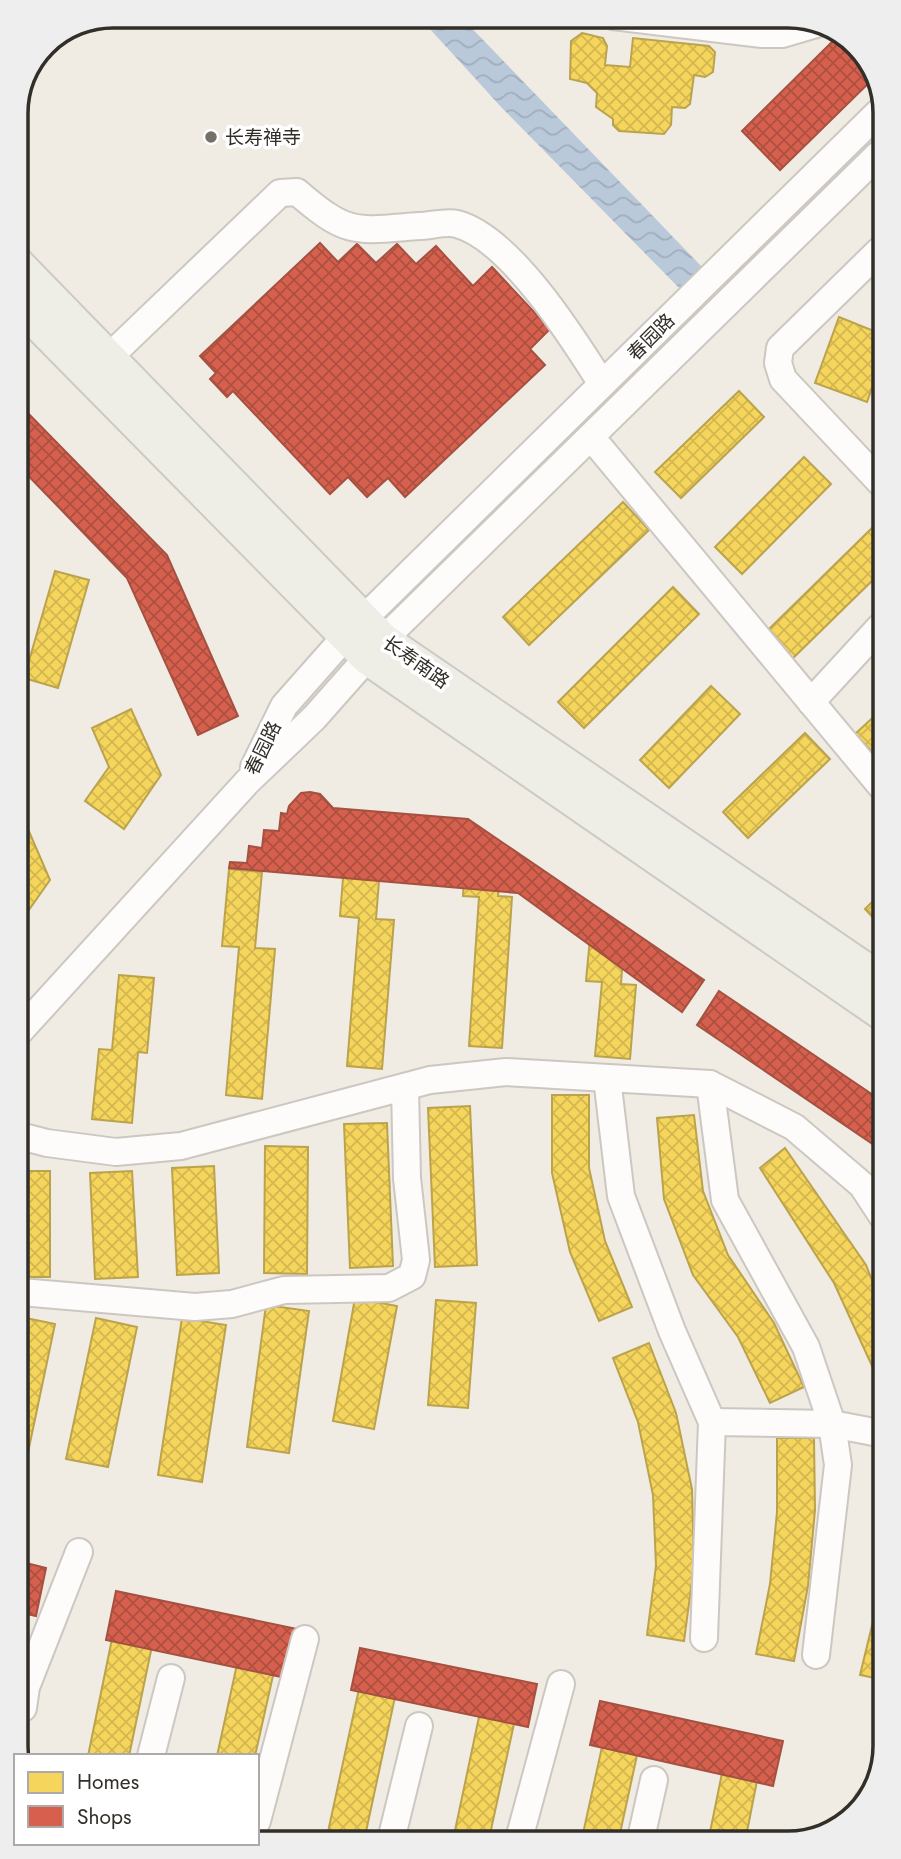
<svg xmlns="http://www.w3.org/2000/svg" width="901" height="1859" font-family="Jost,'Noto Sans SC',sans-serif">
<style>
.water{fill:url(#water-waves)}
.homes{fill:url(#homes-cross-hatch);stroke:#bba34c;stroke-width:2}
.shops{fill:url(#shops-cross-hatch);stroke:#a55142;stroke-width:2}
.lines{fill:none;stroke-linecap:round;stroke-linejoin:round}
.minor-casing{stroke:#ccc7c1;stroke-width:30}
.major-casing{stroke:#cccac6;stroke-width:37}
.minor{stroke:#fdfcfb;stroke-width:26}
.major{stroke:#efeee6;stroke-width:33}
.poi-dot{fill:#747069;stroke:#fff;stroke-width:2.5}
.labels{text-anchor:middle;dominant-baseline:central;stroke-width:7;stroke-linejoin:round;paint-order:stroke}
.poi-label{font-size:19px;fill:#322e28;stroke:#fff;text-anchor:start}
.street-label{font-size:19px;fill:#322e28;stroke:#fff}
.rim{fill:none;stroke:#322e28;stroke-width:3.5}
</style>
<defs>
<pattern id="water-waves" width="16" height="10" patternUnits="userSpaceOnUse" patternTransform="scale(1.75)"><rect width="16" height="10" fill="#b9c9da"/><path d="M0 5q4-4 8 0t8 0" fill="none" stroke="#a0adbb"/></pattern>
<pattern id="homes-cross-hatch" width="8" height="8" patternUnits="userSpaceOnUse" patternTransform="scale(1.75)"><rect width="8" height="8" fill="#f6d55c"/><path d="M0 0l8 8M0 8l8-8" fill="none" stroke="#d3b750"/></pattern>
<pattern id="shops-cross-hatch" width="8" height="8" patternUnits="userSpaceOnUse" patternTransform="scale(1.75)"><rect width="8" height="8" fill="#d6604d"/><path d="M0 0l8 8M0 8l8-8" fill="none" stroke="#ae5040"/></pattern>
</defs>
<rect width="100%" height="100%" fill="#f0ebe3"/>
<polygon class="water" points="418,16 460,16 703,268 685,294 503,109"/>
<g class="homes">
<polygon points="727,16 757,16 757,19"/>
<polygon points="582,33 603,38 607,46 605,65 630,67 633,38 709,46 715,52 713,72 705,77 694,75 690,104 685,108 672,107 671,125 664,134 619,131 613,125 613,119 596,107 597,93 587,83 570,79 571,41"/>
<polygon points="847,36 870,65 868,67 842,40"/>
<polygon points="825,55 852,83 781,153 754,124"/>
<polygon points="839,317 874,331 872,338 879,340 879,368 867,402 815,383"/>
<polygon points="739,391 764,417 681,498 655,472"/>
<polygon points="17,409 119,516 97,538 17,455"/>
<polygon points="804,457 831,484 742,574 715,547"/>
<polygon points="623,502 649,530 529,645 503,617"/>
<polygon points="872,528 880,536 880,573 787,664 761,637"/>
<polygon points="162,560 231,715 201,729 133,573"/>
<polygon points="55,571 89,580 58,688 24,678"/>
<polygon points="673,587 699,614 584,728 558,702"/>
<polygon points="711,686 740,714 669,788 640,760"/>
<polygon points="131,709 161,775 124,829 85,801 109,767 92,728"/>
<polygon points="881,710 881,761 855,734"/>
<polygon points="805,733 830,759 748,838 723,812"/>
<polygon points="21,813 50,880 19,924 19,814"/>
<polygon points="346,840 382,843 376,919 394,920 382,1069 347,1066 359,918 340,916"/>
<polygon points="466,841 502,843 498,896 512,897 502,1048 469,1046 479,897 463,896"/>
<polygon points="229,869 262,872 255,948 275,949 262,1099 226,1095 239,947 222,946"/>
<polygon points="882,892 882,927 865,909"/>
<polygon points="591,927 625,930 621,984 636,985 630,1059 595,1056 602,982 586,981"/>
<polygon points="119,975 154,978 147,1053 138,1052 132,1123 92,1119 99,1049 112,1050"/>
<polygon points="729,1001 882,1106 883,1148 710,1029"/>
<polygon points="552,1095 589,1095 589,1168 605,1241 632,1307 599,1321 570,1252 552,1173"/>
<polygon points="470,1106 477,1265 435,1267 428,1108"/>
<polygon points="694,1115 703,1191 728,1255 774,1323 804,1387 770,1403 738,1337 693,1275 664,1199 657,1118"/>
<polygon points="387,1123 393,1266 350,1268 344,1124"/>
<polygon points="265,1146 308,1147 307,1274 264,1273"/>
<polygon points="785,1148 866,1265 883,1308 884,1392 834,1283 760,1168"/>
<polygon points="214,1166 219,1273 177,1275 172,1168"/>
<polygon points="20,1171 50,1171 50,1277 21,1277"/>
<polygon points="132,1171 138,1277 95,1279 90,1173"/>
<polygon points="355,1298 397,1306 374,1429 333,1421"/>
<polygon points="436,1300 476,1303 468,1408 428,1405"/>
<polygon points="266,1305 309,1311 289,1453 247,1447"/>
<polygon points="21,1317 55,1324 26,1462 22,1461"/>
<polygon points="96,1318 137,1327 108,1467 66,1459"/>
<polygon points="182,1318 226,1325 202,1482 158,1475"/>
<polygon points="649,1343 676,1413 692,1489 694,1566 684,1641 647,1635 656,1566 653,1495 638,1422 613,1358"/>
<polygon points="777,1438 814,1438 815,1510 808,1586 794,1661 756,1654 770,1584 777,1512"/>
<polygon points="884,1549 885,1680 860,1675 876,1609"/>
<polygon points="22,1569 35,1572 22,1629"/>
<polygon points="121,1595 161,1603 129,1756 88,1756"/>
<polygon points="246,1623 283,1631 255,1756 217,1756"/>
<polygon points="367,1652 403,1660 364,1841 326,1841"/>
<polygon points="487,1679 522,1687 489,1839 453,1840"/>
<polygon points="611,1706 646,1714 619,1838 582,1838"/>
<polygon points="730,1734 765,1740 746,1837 709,1837"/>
</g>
<g class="shops">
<polygon points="841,33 847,36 877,75 780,170 742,131"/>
<polygon points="320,243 338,262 357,244 376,263 397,244 416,264 436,246 473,286 492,267 550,329 530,349 545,365 405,497 388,478 367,497 348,477 330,494 233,391 227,397 210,379 216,373 200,356"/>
<polygon points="17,402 167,555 238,716 198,735 127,578 17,464"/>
<polygon points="310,792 320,794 333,808 468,819 704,980 682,1012 518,893 229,868 230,862 247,863 249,846 262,848 264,830 279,831 281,813 287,814 289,806 301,793"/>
<polygon points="719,991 882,1101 883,1151 697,1025"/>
<polygon points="22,1562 46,1568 36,1616 22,1613"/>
<polygon points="116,1591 297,1629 286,1678 106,1640"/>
<polygon points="360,1648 537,1684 528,1727 351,1690"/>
<polygon points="600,1701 783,1741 773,1786 590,1745"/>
</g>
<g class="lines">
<defs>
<g id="minor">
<polyline points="613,16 762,34 782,34 816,24"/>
<polyline points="879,251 780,348 778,363 783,379 880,482"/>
<path d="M108,358L280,193L297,192C348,236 355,231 419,226C430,226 446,221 457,224C510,238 573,338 602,384"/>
<polyline points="591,437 881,786"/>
<polyline points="811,702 880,627"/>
<polyline points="254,767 284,706 345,637 878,113"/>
<polyline points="20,1031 247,782 314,718 383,640 878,155"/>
<polyline points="607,1078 621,1196 672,1331 712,1422 704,1638"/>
<polyline points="710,1084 725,1200 806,1347 832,1424 838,1465 816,1655"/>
<polyline points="20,1136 47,1143 116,1152 181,1146 430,1080 506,1072 710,1084 794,1127 862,1185 883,1217"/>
<polyline points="21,1292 195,1307 232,1304 284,1290 389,1288 412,1276 416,1260 407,1178 405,1087"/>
<polyline points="712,1422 832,1424 884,1434"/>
<polyline points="23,1708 26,1687 79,1552"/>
<polyline points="151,1756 171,1678"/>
<polyline points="868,1801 869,1800"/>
<polyline points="257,1821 305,1639"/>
<polyline points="641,1838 654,1780"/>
<polyline points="519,1839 561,1684"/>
<polyline points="391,1840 419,1726"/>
</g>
<g id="major">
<polyline points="17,264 383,640 882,981"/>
<polyline points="17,302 368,658 882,1013"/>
</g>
</defs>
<use href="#minor" class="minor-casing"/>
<use href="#major" class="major-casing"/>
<use href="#minor" class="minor"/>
<use href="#major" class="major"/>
</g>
<circle class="poi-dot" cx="211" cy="137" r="7"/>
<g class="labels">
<g class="poi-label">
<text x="225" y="137">长寿禅寺</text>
</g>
<g class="street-label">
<text transform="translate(651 337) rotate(-45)">春园路</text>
<text transform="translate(416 662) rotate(35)">长寿南路</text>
<text transform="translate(263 748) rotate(-64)">春园路</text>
</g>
</g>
<path d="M0 0H901V1859H0ZM113 28H788A85 85 0 0 1 873 113V1746A85 85 0 0 1 788 1831H113A85 85 0 0 1 28 1746V113A85 85 0 0 1 113 28Z" fill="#efeeee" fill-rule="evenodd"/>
<path class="rim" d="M113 28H788A85 85 0 0 1 873 113V1746A85 85 0 0 1 788 1831H113A85 85 0 0 1 28 1746V113A85 85 0 0 1 113 28Z"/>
<rect x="14" y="1754" width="245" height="91" fill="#ffffff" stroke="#adaba9" stroke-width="2"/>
<rect x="28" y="1772" width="35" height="21" fill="#f6d55c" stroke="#adaba9" stroke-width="2"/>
<text x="77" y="1789" font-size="21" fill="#322e28">Homes</text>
<rect x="28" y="1806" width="35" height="21" fill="#d6604d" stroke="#adaba9" stroke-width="2"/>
<text x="77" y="1824" font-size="21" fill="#322e28">Shops</text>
</svg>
